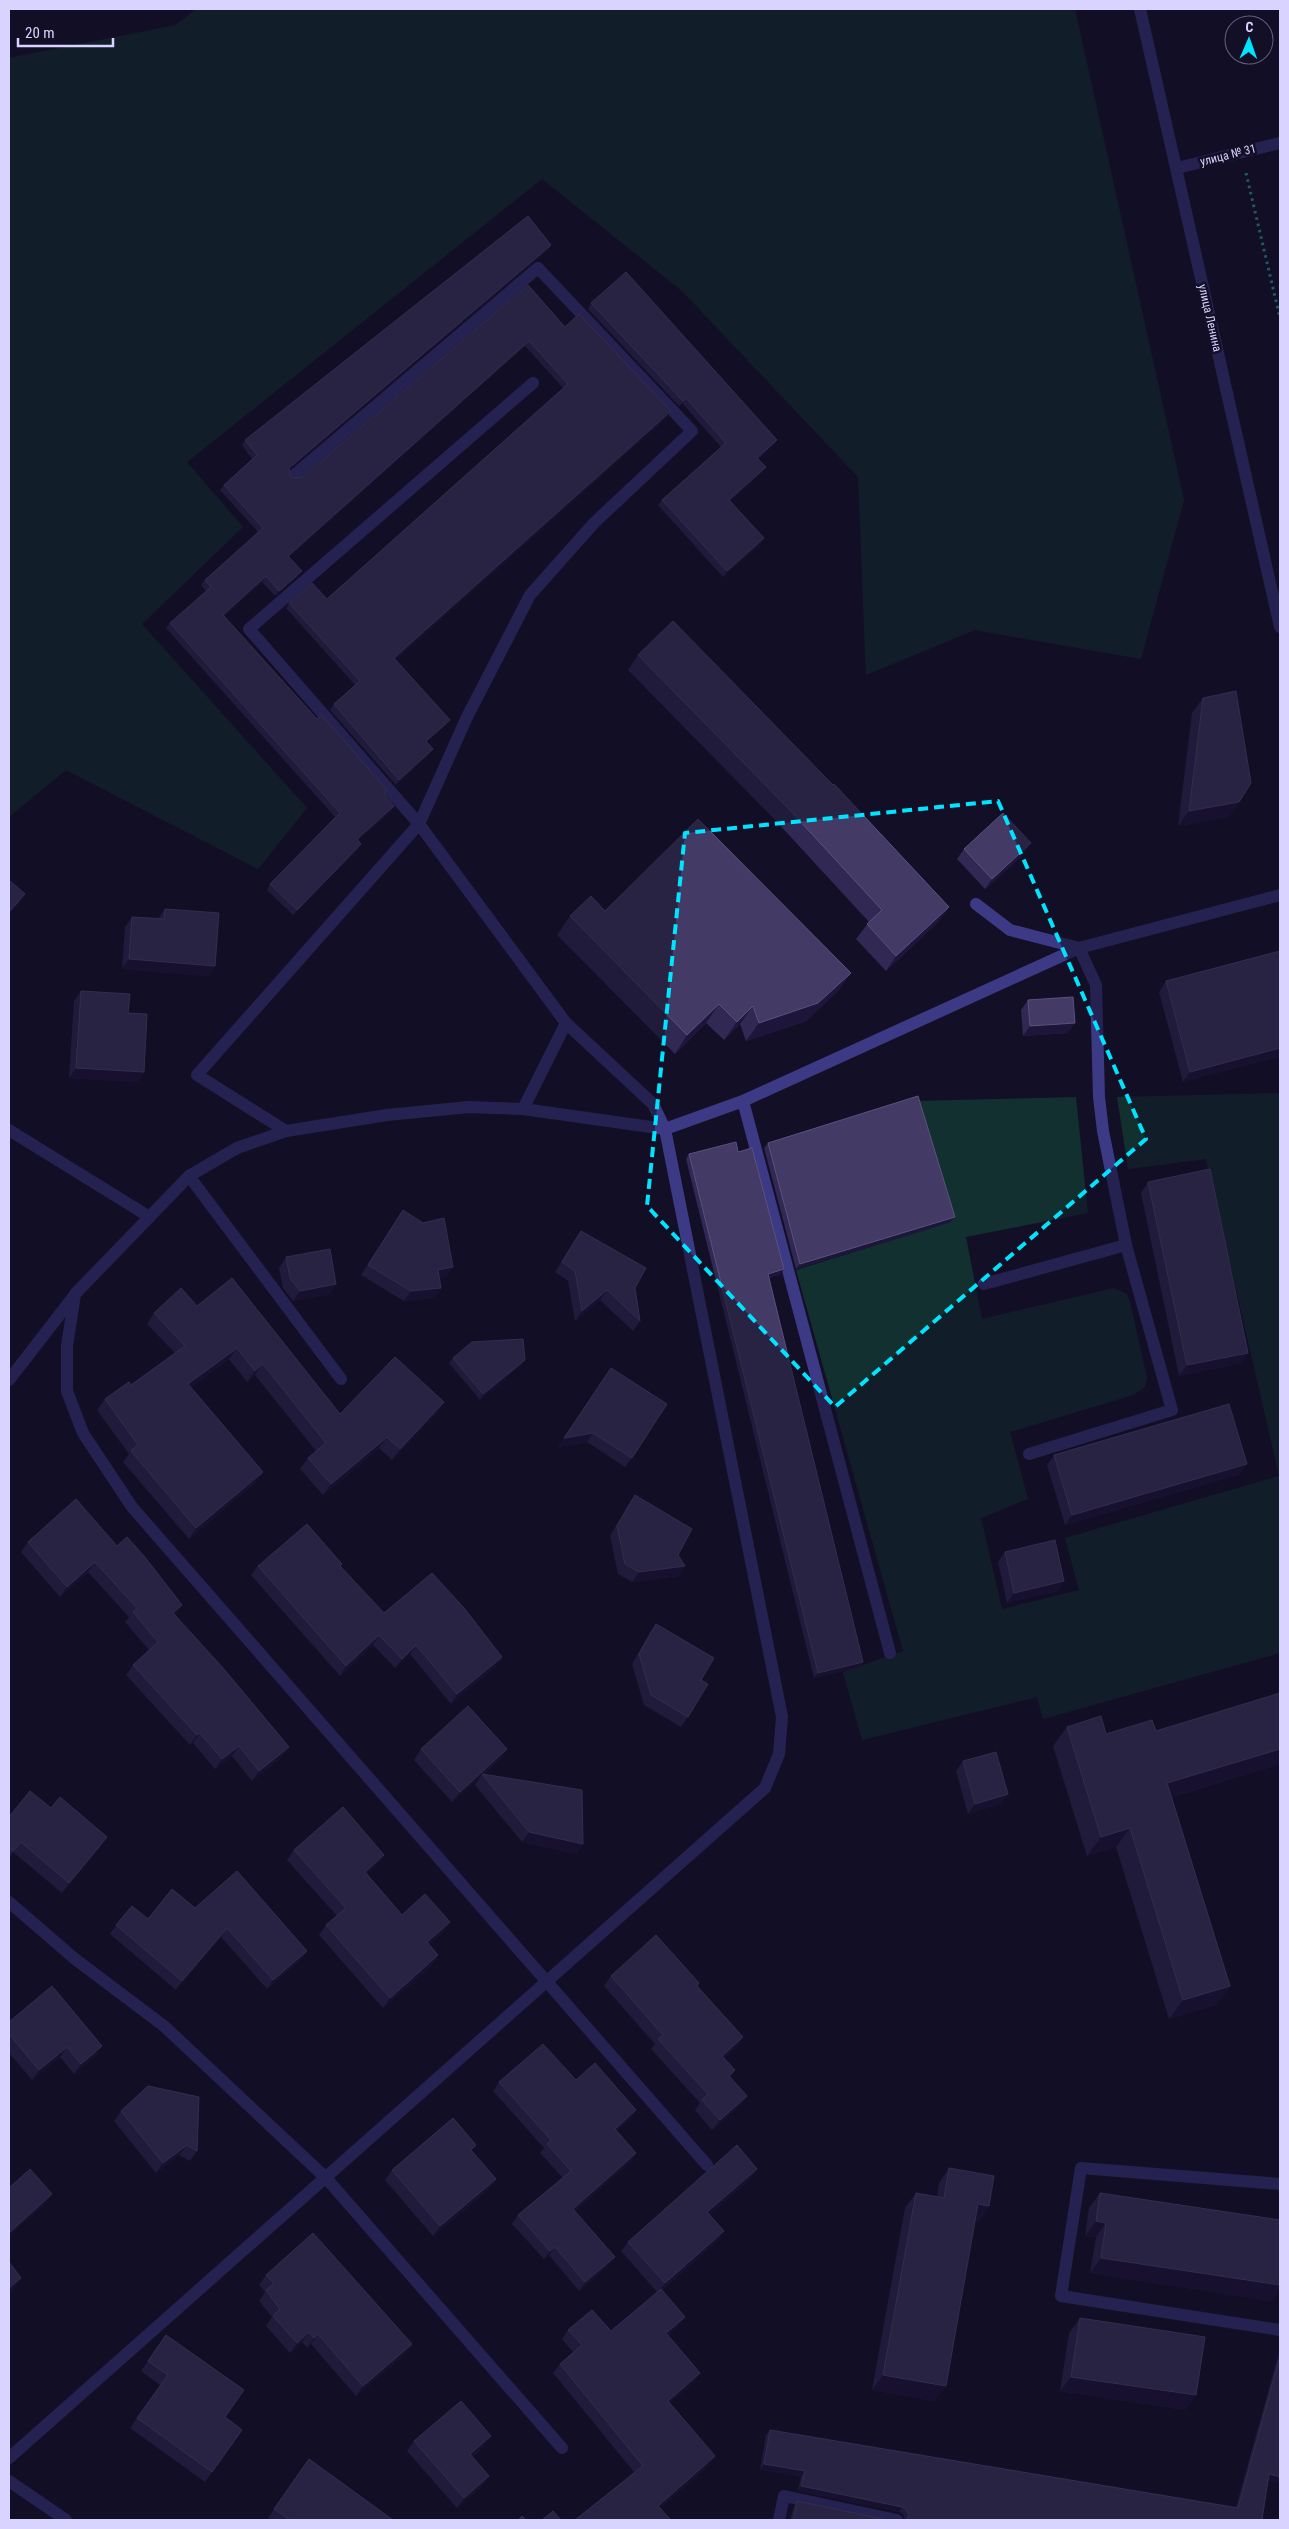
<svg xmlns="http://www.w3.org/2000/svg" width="1289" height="2529" font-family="'Roboto Condensed',sans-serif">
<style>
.green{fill:#12302f}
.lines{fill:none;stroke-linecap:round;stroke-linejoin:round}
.path{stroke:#2fb8b0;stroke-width:3;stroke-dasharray:2.5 4;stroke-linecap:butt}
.minor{stroke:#3d3a85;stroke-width:12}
.wall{fill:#312854}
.shaded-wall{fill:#1d163a}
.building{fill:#433a66;stroke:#5a527e}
.marked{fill:none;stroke:#00e5ff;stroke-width:4;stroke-dasharray:10 6;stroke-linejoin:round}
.labels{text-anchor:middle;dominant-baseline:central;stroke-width:5;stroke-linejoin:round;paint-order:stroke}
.street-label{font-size:12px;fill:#d9d4ff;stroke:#130f26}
</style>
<rect width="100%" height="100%" fill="#130f26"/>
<g class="green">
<polygon points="196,9 1075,9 1184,500 1141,659 975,630 866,675 858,477 682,291 542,179 187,462 243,527 142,624 307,808 258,869 66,770 9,817 9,58 176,25"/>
<polygon points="1280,1093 1280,1653 1043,1719 1037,1697 862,1740 843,1672 903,1651 796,1270 951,1222 914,1101 1076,1097 1088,1213 966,1237 982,1319 1114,1288 1127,1294 1130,1302 1147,1378 1145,1387 1133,1395 1010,1432 1028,1499 981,1518 1002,1609 1079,1590 1065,1538 1279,1476 1206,1159 1128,1169 1117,1097"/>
</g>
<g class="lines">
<polyline class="path" points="1246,173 1280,318"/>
<g class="minor">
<polyline points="1140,9 1280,627"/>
<polyline points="1177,168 1280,143"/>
<polyline points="293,476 538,268 692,431 594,523 530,595 467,717 419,824 566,1023 523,1109"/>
<polyline points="976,904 1010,930 1079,948 1096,985 1099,1097 1103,1131 1126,1245 1172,1410 1029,1454"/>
<polyline points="566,1023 653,1104 665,1129"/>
<polyline points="743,1101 890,1653"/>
<polyline points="665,1129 523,1109 469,1107 387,1115 286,1131 237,1148 189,1176 75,1294 67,1346 67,1391 83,1433 132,1507 707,2165"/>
<polyline points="9,1130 148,1216"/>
<polyline points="286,1131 197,1075 419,824 249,629 533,383"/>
<polyline points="189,1176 341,1379"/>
<polyline points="984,1284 1126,1245"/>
<polyline points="9,1380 74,1296"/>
<polyline points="9,1902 75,1959 164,2026 326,2178 562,2448"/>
<polyline points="1280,2184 1081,2168 1061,2296 1280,2330"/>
<polyline points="9,2458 765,1788 779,1754 782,1717 665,1129 743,1101 1079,948 1280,895"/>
<polyline points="9,2481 66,2520"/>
<polyline points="779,2520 784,2496 897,2520"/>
</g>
</g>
<g class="wall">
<polygon points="551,245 548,250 289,470 290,476 293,478 302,477 528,285 565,327 667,417 395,660 446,725 427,742 429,754 396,785 330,710 334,704 355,685 286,608 289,603 327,599 563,388 525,346 289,557 298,576 275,596 262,582 224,616 394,806 391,811 358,840 358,849 293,915 267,890 270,884 335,817 166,628 170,623 206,591 201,585 205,580 258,532 220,490 224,485 252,459 242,445 245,440"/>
<polygon points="591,303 777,440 773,445 758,459 766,467 762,472 730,501 764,538 760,544 723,577 658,505 662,500 721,447 682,403 679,406 588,309"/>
<polygon points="638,655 949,907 938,922 886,971 856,939 869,922 776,821 628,670"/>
<polygon points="1203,698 1229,817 1178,826 1192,713"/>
<polygon points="964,849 1024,854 985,889 957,859"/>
<polygon points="165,909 215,966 208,976 122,969 125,927 132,917 158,919"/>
<polygon points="605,911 851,973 838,991 806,1021 746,1041 740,1024 724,1040 706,1023 675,1054 557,935 570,916"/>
<polygon points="1280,951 1183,1082 1159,992 1166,981"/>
<polygon points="81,991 128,1013 144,1072 137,1082 69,1078 74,1001"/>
<polygon points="1028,1000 1068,1033 1023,1036 1021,1010"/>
<polygon points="768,1143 951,1222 796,1269 764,1148"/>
<polygon points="738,1152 781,1274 769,1278 860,1667 814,1678 686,1159 689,1154"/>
<polygon points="1148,1182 1248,1353 1241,1363 1179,1376 1141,1193"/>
<polygon points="403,1210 446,1278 440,1278 441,1288 434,1298 404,1301 361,1275"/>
<polygon points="581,1231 635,1288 640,1321 633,1331 600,1300 575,1321 568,1281 555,1272 574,1241"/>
<polygon points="286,1257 336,1284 329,1294 293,1301 283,1288 279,1268"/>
<polygon points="197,1306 340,1414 444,1402 436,1413 392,1460 379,1448 323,1495 300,1469 308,1458 316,1451 255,1375 247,1382 229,1359 191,1387 263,1472 255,1483 189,1539 123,1462 129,1454 97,1410 105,1399 131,1385 175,1353 147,1324 154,1313"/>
<polygon points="453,1358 521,1365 480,1400 449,1363"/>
<polygon points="605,1377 632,1458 625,1467 587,1442 558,1447"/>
<polygon points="1054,1455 1240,1474 1065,1525 1047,1465"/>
<polygon points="635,1495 685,1566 678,1576 632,1582 618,1574 610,1536 628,1505"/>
<polygon points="76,1499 175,1616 282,1757 252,1781 232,1756 215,1769 193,1743 190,1745 126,1675 133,1665 149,1650 125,1622 129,1617 88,1572 60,1597 21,1552 28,1542"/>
<polygon points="1005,1552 1064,1581 1057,1591 1007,1603 998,1562"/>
<polygon points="342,1564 340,1566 384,1613 502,1657 496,1666 451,1704 410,1654 395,1668 373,1645 340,1676 251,1575 258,1566"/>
<polygon points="656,1624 701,1680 688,1717 681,1727 644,1705 632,1664 649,1634"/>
<polygon points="1067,1727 1106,1734 1156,1731 1280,1764 1172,1797 1230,1986 1216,2005 1169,2019 1116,1847 1087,1856 1053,1746"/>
<polygon points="421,1749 507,1749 500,1759 483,1775 583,1844 576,1854 522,1842 475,1785 480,1777 452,1802 414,1760"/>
<polygon points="963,1761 1008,1794 1001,1804 968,1814 956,1771"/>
<polygon points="51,1808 107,1837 100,1847 62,1893 13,1852 9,1858 9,1817"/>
<polygon points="294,1850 377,1865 367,1874 402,1915 450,1922 443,1932 429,1944 438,1955 431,1966 383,2008 319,1935 326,1925 337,1916 287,1860"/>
<polygon points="195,1908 307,1951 301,1959 267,1989 221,1937 176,1990 110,1934 116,1925"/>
<polygon points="611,1976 697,1986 743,2037 736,2047 724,2058 735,2070 730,2077 747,2096 740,2106 712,2130 695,2110 700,2103 651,2049 655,2044 604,1986"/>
<polygon points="9,2022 102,2046 95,2056 74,2074 60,2057 32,2080 9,2053"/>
<polygon points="576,2080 630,2119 616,2131 636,2153 630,2162 575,2211 608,2266 579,2291 549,2255 544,2259 512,2224 518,2215 563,2178 540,2153 544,2148 493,2091 499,2082"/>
<polygon points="148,2086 197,2151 190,2161 179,2155 156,2173 114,2121 121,2111"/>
<polygon points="472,2151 489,2189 433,2236 385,2180 392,2170"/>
<polygon points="949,2168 989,2206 979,2221 975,2221 935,2401 872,2390 905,2208 916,2193 937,2196 939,2183"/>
<polygon points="750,2179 709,2214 717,2241 662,2290 678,2326 668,2335 694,2382 669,2403 709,2465 660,2508 575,2520 634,2472 553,2373 560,2364 573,2352 562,2339 568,2330 611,2331 658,2293 621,2251 628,2242"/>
<polygon points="1100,2193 1280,2220 1280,2289 1272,2301 1090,2273 1096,2237 1085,2236 1089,2208"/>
<polygon points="266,2275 412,2344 405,2354 356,2396 311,2344 307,2348 302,2342 290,2353 266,2326 272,2317 259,2301 265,2292 259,2285"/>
<polygon points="1080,2318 1185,2410 1060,2391 1069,2333"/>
<polygon points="166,2335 225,2417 242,2430 205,2482 130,2428 160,2385 141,2371"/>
<polygon points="1280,2353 1280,2483 1268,2480 1262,2520 905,2520 903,2514 899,2512 798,2491 801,2476 760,2470 766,2435 770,2430 1236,2507 1278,2356"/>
<polygon points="414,2441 484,2446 472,2457 482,2486 457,2508 407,2451"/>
<polygon points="309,2459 393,2520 270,2520 268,2518"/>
<polygon points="797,2501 887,2520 790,2520 794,2506"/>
</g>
<g class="shaded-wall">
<polygon points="551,245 548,250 285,474 289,468"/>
<polygon points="529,341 525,346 285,561 288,556"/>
<polygon points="671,411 667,417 391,664 394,658"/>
<polygon points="777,440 773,445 753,463 757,458"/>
<polygon points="766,467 762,472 726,505 729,500"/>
<polygon points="764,538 760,544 723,577 727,571"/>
<polygon points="302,571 298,576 275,596 279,591"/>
<polygon points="266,576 262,582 219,620 223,615"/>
<polygon points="450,720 446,725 422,747 426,741"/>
<polygon points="433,749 429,754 396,785 399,780"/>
<polygon points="1239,802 1229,817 1178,826 1189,811"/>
<polygon points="394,806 391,811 353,844 357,839"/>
<polygon points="1031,843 1024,854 985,889 992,879"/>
<polygon points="361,844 358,849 293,915 297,910"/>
<polygon points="25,894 18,905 9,914 9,912"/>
<polygon points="949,907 938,922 886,971 896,956"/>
<polygon points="129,959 215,966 208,976 122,969"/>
<polygon points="851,973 838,991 806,1021 746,1041 759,1023"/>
<polygon points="719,1004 706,1023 675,1054 687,1035"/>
<polygon points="753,1006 740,1024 724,1040 737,1022"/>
<polygon points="1075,1023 1068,1033 1023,1036 1030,1026"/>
<polygon points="1280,1048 1280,1057 1183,1082 1190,1072"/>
<polygon points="76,1068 144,1072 137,1082 69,1078"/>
<polygon points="955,1217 951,1222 796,1269 800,1264"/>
<polygon points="453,1267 446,1278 431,1280 438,1270"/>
<polygon points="784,1269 781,1274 765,1279 768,1274"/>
<polygon points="336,1284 329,1294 293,1301 300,1291"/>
<polygon points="441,1288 434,1298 404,1301 411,1291"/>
<polygon points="607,1290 600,1300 575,1321 582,1311"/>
<polygon points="237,1348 229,1359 181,1395 188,1384"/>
<polygon points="1248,1353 1241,1363 1179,1376 1187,1365"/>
<polygon points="525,1360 521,1365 480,1400 483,1394"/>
<polygon points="263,1364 255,1375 247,1382 255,1371"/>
<polygon points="444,1402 436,1413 392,1460 400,1449"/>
<polygon points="593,1433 587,1442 558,1447 564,1438"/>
<polygon points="387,1437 379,1448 323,1495 331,1484"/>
<polygon points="1247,1464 1240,1474 1065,1525 1072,1515"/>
<polygon points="263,1472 255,1483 189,1539 196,1528"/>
<polygon points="95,1562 88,1572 60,1597 67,1587"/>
<polygon points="685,1566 678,1576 632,1582 639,1572"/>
<polygon points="1064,1581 1057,1591 1007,1603 1014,1593"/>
<polygon points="182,1605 175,1616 173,1613"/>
<polygon points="379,1635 373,1645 340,1676 346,1666"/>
<polygon points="416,1645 410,1654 395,1668 402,1659"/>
<polygon points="502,1657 496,1666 451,1704 457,1694"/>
<polygon points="863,1662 860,1667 814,1678 818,1673"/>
<polygon points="200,1733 193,1743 190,1745 197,1735"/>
<polygon points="239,1746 232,1756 215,1769 222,1759"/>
<polygon points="289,1747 282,1757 252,1781 259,1771"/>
<polygon points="507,1749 500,1759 482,1775 482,1774 480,1777 452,1802 460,1792"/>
<polygon points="1280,1749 1280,1764 1154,1802 1167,1783"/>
<polygon points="1008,1794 1001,1804 968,1814 975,1804"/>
<polygon points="1130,1828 1116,1847 1087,1856 1101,1837"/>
<polygon points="529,1832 583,1844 576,1854 522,1842"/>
<polygon points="107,1837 100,1847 62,1893 69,1883"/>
<polygon points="384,1855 377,1865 358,1882 365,1872"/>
<polygon points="450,1922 443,1932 420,1952 427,1942"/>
<polygon points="227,1928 221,1937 176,1990 182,1981"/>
<polygon points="307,1951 301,1959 267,1989 273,1980"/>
<polygon points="438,1955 431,1966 383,2008 390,1998"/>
<polygon points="1230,1986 1216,2005 1169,2019 1183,2000"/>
<polygon points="743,2037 736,2047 715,2066 722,2056"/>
<polygon points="102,2046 95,2056 74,2074 81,2064"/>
<polygon points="67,2047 60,2057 32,2080 39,2070"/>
<polygon points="747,2096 740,2106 712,2130 720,2120"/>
<polygon points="636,2110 630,2119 609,2138 615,2129"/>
<polygon points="187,2145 179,2155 156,2173 163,2163"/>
<polygon points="636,2153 630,2162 567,2218 573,2209"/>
<polygon points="757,2169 750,2179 701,2222 707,2212"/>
<polygon points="496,2179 489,2189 433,2236 440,2226"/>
<polygon points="52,2194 45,2204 9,2236 9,2233"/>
<polygon points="978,2204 989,2206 979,2221 968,2219"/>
<polygon points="1096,2221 1106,2223 1096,2237 1085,2236"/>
<polygon points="724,2231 717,2241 658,2293 665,2283"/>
<polygon points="555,2247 549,2255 544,2259 550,2251"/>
<polygon points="615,2257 608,2266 579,2291 585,2282"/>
<polygon points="1101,2258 1280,2285 1280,2289 1272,2301 1090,2273"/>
<polygon points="21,2278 15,2288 9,2293 9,2288"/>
<polygon points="685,2317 678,2326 659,2342 666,2333"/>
<polygon points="309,2332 302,2342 290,2353 297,2343"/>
<polygon points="318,2334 311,2344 307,2348 314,2338"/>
<polygon points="412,2344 405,2354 356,2396 363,2386"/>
<polygon points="700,2373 694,2382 661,2410 668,2401"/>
<polygon points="883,2375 946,2386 935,2401 872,2390"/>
<polygon points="1071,2377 1196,2395 1185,2410 1060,2391"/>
<polygon points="491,2436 484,2446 463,2464 470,2454"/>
<polygon points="715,2456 709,2465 652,2515 658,2506"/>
<polygon points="764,2464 805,2471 801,2476 760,2470"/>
<polygon points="1269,2474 1280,2477 1280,2483 1266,2479"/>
<polygon points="489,2476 482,2486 457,2508 464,2498"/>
<polygon points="801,2486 902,2507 899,2512 798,2491"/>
</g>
<g class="building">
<polygon points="528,216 551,245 289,468 290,476 293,478 302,477 528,285 565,327 579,314 671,411 394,658 450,720 426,741 433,749 399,780 334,704 360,681 289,603 312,583 327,599 568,384 529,341 288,556 302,571 279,591 266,576 223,615 317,719 322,715 387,790 384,794 394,806 357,839 361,844 297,910 270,884 340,813 170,623 211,587 205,580 263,528 224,485 257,455 245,440"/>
<polygon points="626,272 777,440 757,458 766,467 729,500 764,538 727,571 662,500 726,443 686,398 683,401 591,303"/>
<polygon points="673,621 833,785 834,784 949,907 896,956 867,924 882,910 786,806 638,655"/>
<polygon points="1236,691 1251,783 1239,802 1189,811 1203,698"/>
<polygon points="1003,813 1031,843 992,879 964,849"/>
<polygon points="698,819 851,973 818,1003 759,1023 753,1006 737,1022 719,1004 687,1035 570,916 591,896 605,911"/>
<polygon points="9,880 25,894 9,912"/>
<polygon points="165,909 219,913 215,966 129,959 132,917 164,919"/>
<polygon points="1280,951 1280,1048 1190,1072 1166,981"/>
<polygon points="81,991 130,994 128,1013 147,1014 144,1072 76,1068"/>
<polygon points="1073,997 1075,1023 1030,1026 1028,1000"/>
<polygon points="918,1096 955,1217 800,1264 768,1143"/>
<polygon points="736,1142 738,1152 752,1148 784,1269 768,1274 863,1662 818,1673 689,1154"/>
<polygon points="1210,1169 1248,1353 1187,1365 1148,1182"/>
<polygon points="403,1210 423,1223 444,1218 453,1267 438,1270 441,1288 411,1291 368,1265"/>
<polygon points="581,1231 646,1268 635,1288 640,1321 607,1290 582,1311 575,1271 562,1262"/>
<polygon points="330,1249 336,1284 300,1291 290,1278 286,1257"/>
<polygon points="232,1278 340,1414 395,1357 444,1402 400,1449 387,1437 331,1484 308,1458 326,1443 263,1364 255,1371 237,1348 188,1384 263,1472 196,1528 131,1451 138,1445 105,1399 129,1382 131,1385 185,1346 154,1313 181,1288 197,1306"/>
<polygon points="523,1339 525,1360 483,1394 453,1358 472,1342"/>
<polygon points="611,1368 667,1404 632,1458 593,1433 564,1438"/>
<polygon points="1229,1404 1247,1464 1072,1515 1054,1455"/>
<polygon points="635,1495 692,1529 678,1555 685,1566 639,1572 625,1564 617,1526"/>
<polygon points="76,1499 117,1546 127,1537 144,1556 182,1605 173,1613 223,1668 289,1747 259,1771 239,1746 222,1759 200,1733 197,1735 133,1665 158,1642 133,1612 137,1608 95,1562 67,1587 28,1542"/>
<polygon points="307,1524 342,1564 340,1566 384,1613 432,1573 464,1608 502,1657 457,1694 416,1645 402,1659 379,1635 346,1666 258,1566"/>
<polygon points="1055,1540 1064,1581 1014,1593 1005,1552"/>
<polygon points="656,1624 714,1658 701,1680 708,1684 688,1717 651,1695 639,1654"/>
<polygon points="1280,1693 1280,1749 1167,1783 1230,1986 1183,2000 1130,1828 1101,1837 1067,1727 1101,1716 1106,1734 1152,1720 1156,1731"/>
<polygon points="468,1706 507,1749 460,1792 421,1749"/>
<polygon points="996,1752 1008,1794 975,1804 963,1761"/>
<polygon points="482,1774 582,1790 583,1844 529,1832"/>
<polygon points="30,1791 51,1808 60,1797 107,1837 69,1883 21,1842 13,1851 9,1848 9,1817"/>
<polygon points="343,1807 384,1855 365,1872 402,1915 425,1894 450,1922 427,1942 438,1955 390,1998 326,1925 346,1908 294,1850"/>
<polygon points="237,1871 307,1951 273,1980 227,1928 182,1981 116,1925 132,1906 148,1919 172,1889 195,1908"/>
<polygon points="656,1935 699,1983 697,1986 743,2037 722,2056 735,2070 729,2076 747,2096 720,2120 702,2100 708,2094 658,2039 663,2035 611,1976"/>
<polygon points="52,1986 102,2046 81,2064 67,2047 39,2070 9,2034 9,2022"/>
<polygon points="543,2044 576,2080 595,2063 636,2110 615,2129 636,2153 573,2209 615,2257 585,2282 555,2247 550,2251 518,2215 571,2171 547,2144 551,2140 499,2082"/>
<polygon points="148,2086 199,2097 197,2151 187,2145 163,2163 121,2111"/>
<polygon points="453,2118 476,2145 471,2150 496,2179 440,2226 392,2170"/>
<polygon points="737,2145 757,2169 707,2212 724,2231 665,2283 628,2242"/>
<polygon points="949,2168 994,2176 989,2206 978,2204 946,2386 883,2375 916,2193 944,2198"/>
<polygon points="30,2169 52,2194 9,2233 9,2188"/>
<polygon points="1100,2193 1280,2220 1280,2285 1101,2258 1106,2223 1096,2221"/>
<polygon points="313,2233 412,2344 363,2386 318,2334 314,2338 309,2332 297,2343 273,2316 280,2309 266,2290 274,2283 266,2275"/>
<polygon points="9,2262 21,2278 9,2288"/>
<polygon points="661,2289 685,2317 666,2333 700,2373 668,2401 715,2456 658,2506 671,2520 575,2520 643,2466 560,2364 582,2345 568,2330 592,2310 611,2331"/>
<polygon points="1080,2318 1205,2337 1196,2395 1071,2377"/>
<polygon points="166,2335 244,2390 225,2417 242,2430 212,2472 137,2418 168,2375 148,2361"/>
<polygon points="1280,2356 1280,2477 1269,2474 1262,2520 906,2520 909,2516 906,2509 902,2507 801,2486 805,2471 764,2464 770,2430 1238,2508"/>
<polygon points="461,2401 491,2436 470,2454 489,2476 464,2498 414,2441"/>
<polygon points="309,2459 393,2520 290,2520 274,2509"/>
<polygon points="797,2501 887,2520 793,2520"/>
<polygon points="553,2511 561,2520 542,2520"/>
<polygon points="522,2516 526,2520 518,2520"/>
</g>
<path d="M0 0H1289V2529H0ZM998,801L1146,1139L835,1407L647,1206L685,833Z" fill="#130f26" fill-opacity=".55" fill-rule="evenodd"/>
<path class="marked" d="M998,801L1146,1139L835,1407L647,1206L685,833Z"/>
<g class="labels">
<g class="street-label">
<text transform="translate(1228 155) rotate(-14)">улица № 31</text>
<text transform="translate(1210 318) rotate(77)">улица Ленина</text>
</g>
</g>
<rect width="1289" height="2529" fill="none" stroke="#d9d4ff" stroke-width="20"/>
<g transform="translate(1249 40) rotate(2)"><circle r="24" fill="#130f26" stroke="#625e7d"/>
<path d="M0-4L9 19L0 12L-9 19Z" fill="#00e5ff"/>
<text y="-8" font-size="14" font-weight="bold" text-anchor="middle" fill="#d9d4ff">С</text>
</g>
<path d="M18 38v8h95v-8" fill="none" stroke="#d9d4ff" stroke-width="2.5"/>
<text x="25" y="38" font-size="15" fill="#d9d4ff" stroke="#130f26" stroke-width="4" paint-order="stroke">20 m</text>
</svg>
